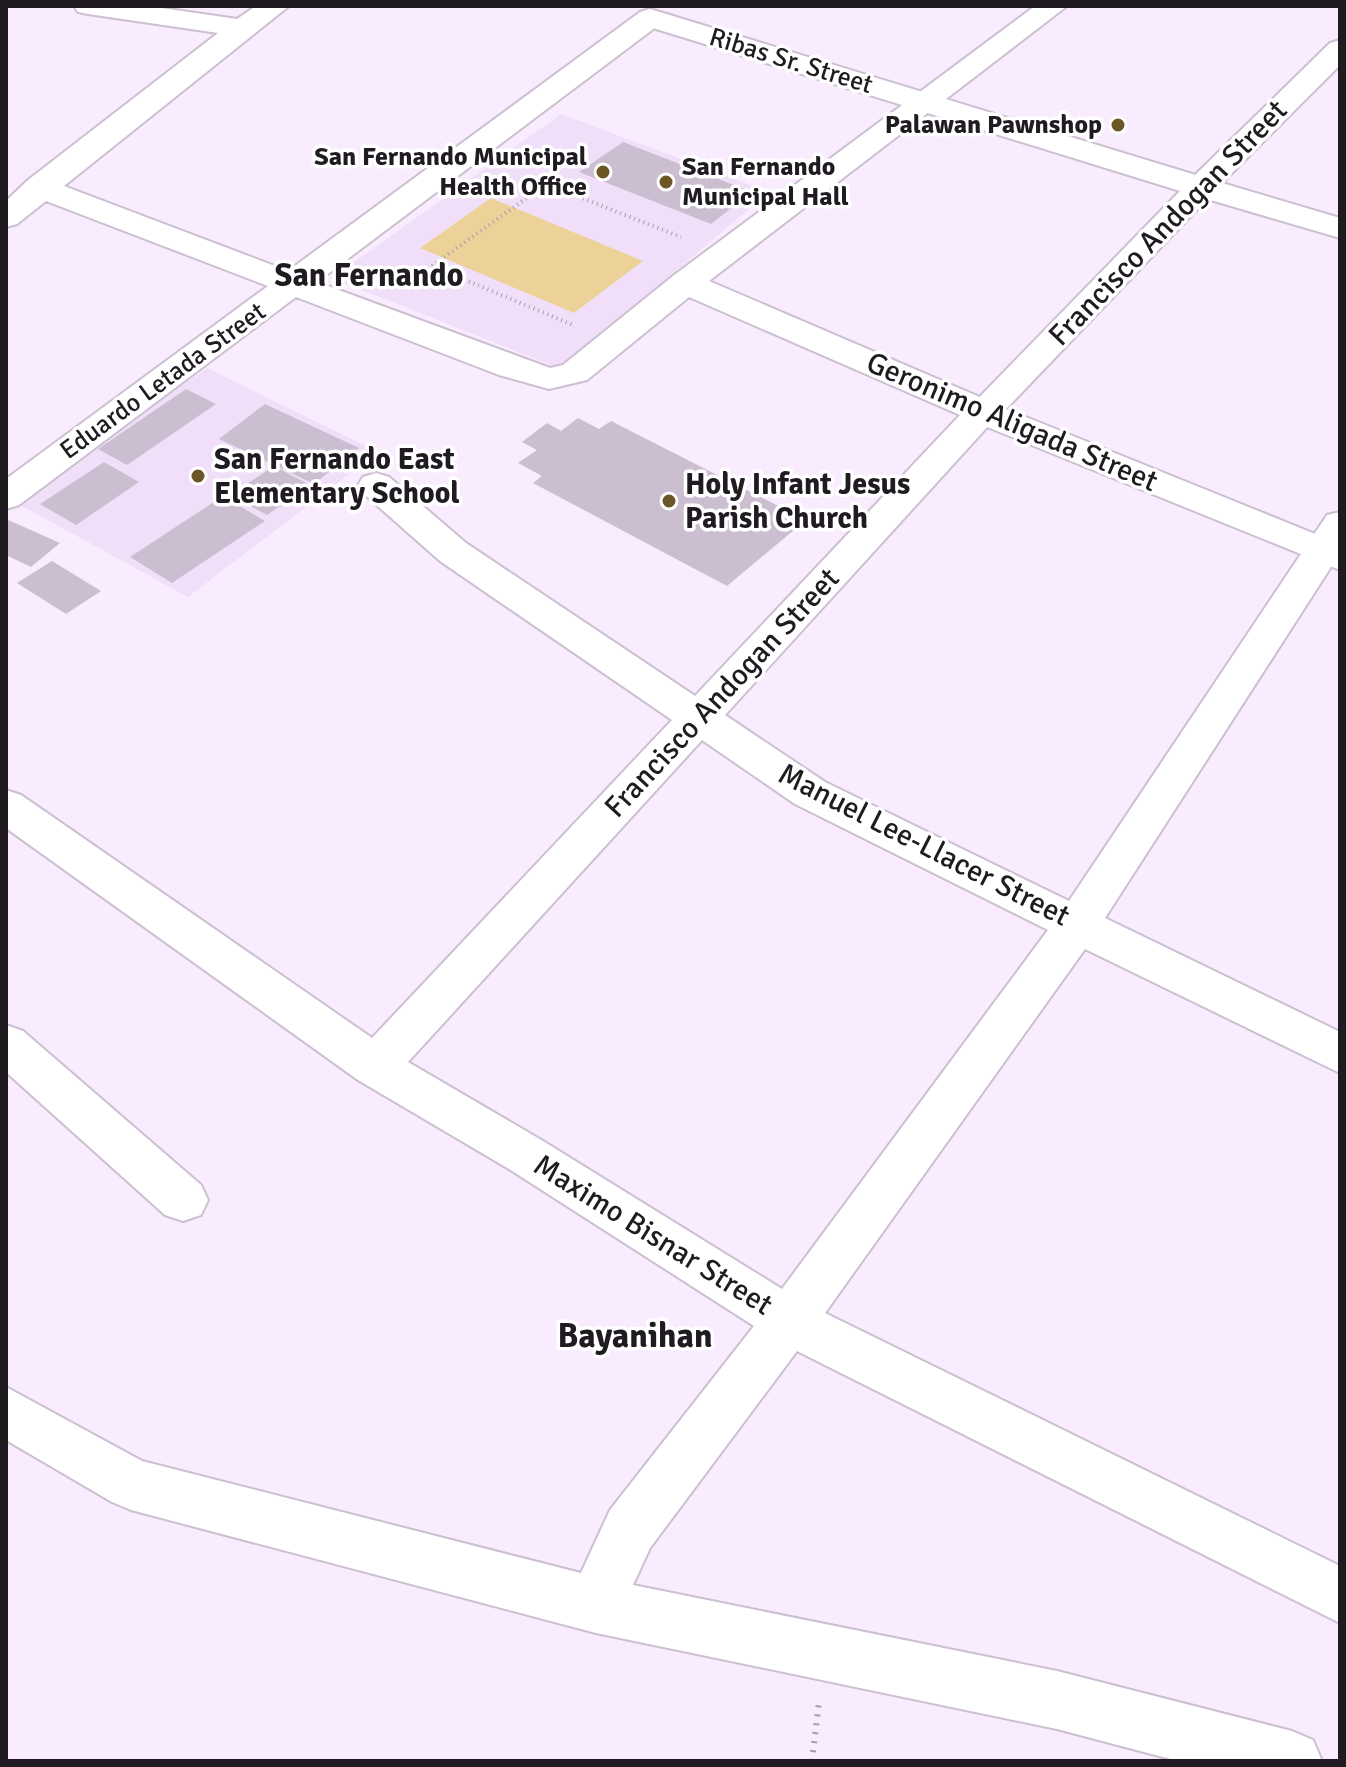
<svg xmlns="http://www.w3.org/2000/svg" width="1346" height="1767" font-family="Signika,sans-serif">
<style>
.built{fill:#f1dff9}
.green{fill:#ecd299}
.building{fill:#cbbed0}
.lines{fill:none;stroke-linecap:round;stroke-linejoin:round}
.minor-casing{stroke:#ccbfd1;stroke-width:4}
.major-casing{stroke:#ccbfd1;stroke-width:4}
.path-far1{stroke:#a79dab;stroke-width:4;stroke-dasharray:1 4;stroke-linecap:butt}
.path{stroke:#a79dab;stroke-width:6;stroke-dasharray:2 7;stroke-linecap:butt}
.minor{fill:#fff;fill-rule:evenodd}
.major{fill:#fff;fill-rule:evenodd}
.poi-dot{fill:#6b5625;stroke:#fff;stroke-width:3}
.labels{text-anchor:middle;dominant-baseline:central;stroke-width:7;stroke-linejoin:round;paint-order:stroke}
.far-street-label{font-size:26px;fill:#1f1b21;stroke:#fff}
.far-poi-label{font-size:26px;font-weight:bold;fill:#1f1b21;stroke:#fff;text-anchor:end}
.street-label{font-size:30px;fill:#1f1b21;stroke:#fff}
.poi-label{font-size:30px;font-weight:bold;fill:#1f1b21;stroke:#fff;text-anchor:start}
.far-district-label{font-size:32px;font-weight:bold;fill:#1f1b21;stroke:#fff}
.quarter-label{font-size:34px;font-weight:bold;fill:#1f1b21;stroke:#fff}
</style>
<rect width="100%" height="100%" fill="#f9ecff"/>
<g class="built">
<polygon points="561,114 769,192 561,369 332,278"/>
<polygon points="207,368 378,452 188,597 13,501"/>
</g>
<polygon class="green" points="491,198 643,261 574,313 420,248"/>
<g class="building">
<polygon points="623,142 752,192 711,224 579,172"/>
<polygon points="186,389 216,404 127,465 98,449"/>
<polygon points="265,404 359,448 314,484 219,439"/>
<polygon points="578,418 599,429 611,421 806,520 727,586 533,483 542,476 518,463 537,450 522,442 547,423 561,431"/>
<polygon points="104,462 139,482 76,525 40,504"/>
<polygon points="274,466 310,485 267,515 230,495"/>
<polygon points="223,496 265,521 172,583 130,557"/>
<polygon points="6,519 60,543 31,567 6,555"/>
<polygon points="52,561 101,591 66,614 17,583"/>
</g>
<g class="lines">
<defs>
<g id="minor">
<path d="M74,6H148L237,19L256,6H289L64,186L288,271L640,12H660L664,18L660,24L317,282L550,368L563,365L673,276L1035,6H1067L709,281L996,404L1001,412L725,715L825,782L1069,901L1327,515L1340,512V553L1105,918L1340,1032V1073L1085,949L825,1313L1340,1566V1623L797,1351L650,1548L633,1585L1057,1671L1292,1731L1313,1740L1322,1761H1178L1057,1729L596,1633L131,1510L112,1502L6,1440V1387L142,1461L581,1573L610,1510L754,1326L509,1169L358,1080L6,828V790L21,795L372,1038L672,720L440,561L363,493L358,485L363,477L376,473L389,477L466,543L695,696L960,415L689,297L587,380L549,389L499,375L296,297L19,505L6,509V479L268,286L46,201L17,224L6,227V201L28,180L218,33L88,14L78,12ZM702,740L795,804L1048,930L782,1289L543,1141L408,1062Z"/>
<polygon points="1340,40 1340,65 1222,183 1340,218 1340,238 1190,194 1185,187 1190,180 1330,43"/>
<polygon points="6,1025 23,1031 201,1185 208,1200 201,1215 183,1221 165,1215 6,1072"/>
</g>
<polygon id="major" points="650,9 1212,180 1217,187 1212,194 1006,409 1340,544 1340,570 970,420 965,412 1180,191 640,24 636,18 640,12"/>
</defs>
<use href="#minor" class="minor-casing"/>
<use href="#major" class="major-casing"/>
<g class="path-far1">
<polyline points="432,266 573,325"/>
<polyline points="432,266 546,184 681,237"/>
</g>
<polyline class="path" points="812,1761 819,1702"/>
<use href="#minor" class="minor"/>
<use href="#major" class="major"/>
</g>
<g class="poi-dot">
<circle cx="1118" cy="125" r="8"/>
<circle cx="603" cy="172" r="8"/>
<circle cx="666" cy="182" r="8"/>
<circle cx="198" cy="476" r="8"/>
<circle cx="669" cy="501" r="8"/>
</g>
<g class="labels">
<g class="far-street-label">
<text transform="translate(791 61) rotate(17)">Ribas Sr. Street</text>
<text transform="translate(163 381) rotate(-36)">Eduardo Letada Street</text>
</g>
<g class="far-poi-label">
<text x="1102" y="125">Palawan Pawnshop</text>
<text x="587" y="157">San Fernando Municipal<tspan x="587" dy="30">Health Office</tspan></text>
<text x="682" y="167" text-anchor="start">San Fernando<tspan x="682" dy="30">Municipal Hall</tspan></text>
</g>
<g class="street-label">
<text transform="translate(1168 223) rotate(-46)">Francisco Andogan Street</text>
<text transform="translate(1012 422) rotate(23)">Geronimo Aligada Street</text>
<text transform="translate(722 693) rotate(-47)">Francisco Andogan Street</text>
<text transform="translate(924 845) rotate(27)">Manuel Lee-Llacer Street</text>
<text transform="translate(653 1235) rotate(32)">Maximo Bisnar Street</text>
</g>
<g class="poi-label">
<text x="214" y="459">San Fernando East<tspan x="214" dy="34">Elementary School</tspan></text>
<text x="685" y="484">Holy Infant Jesus<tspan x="685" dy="34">Parish Church</tspan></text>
</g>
<g class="far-district-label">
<text x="369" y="275">San Fernando</text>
</g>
<g class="quarter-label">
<text x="635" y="1336">Bayanihan</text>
</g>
</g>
<rect width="1346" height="1767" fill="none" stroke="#1f1b21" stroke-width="16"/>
</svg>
